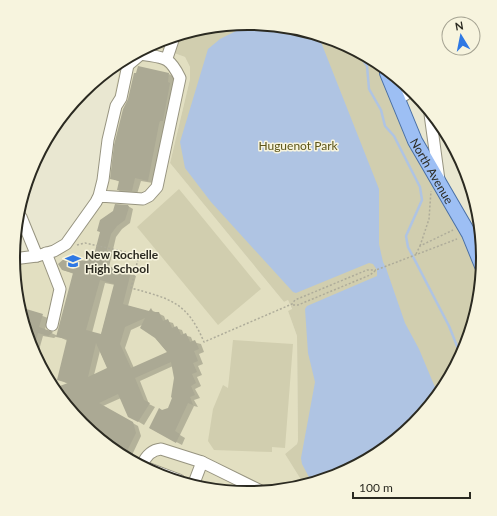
<svg xmlns="http://www.w3.org/2000/svg" width="497" height="516" font-family="Lato,sans-serif">
<style>
.built{fill:#e2dfc1}
.green{fill:#d1ceaf}
.water{fill:#afc4e3}
.shadow{fill:#0003;fill-rule:evenodd}
.lines{fill:none;stroke-linecap:round;stroke-linejoin:round}
.stream{stroke:#afc4e3;stroke-width:2.5}
.building{fill:#aba994;fill-rule:evenodd}
.minor-casing{stroke:#979480;stroke-width:13}
.major-casing{stroke:#4a70a5;stroke-width:16}
.path{stroke:#aeac9a;stroke-width:1.5;stroke-dasharray:2 2;stroke-linecap:butt}
.minor{stroke:#fff;stroke-width:11}
.major{stroke:#9dbff4;stroke-width:14}
.labels{text-anchor:middle;dominant-baseline:central;stroke-width:3;stroke-linejoin:round;paint-order:stroke}
.park-label{font-size:12px;fill:#5c5519;stroke:#f7f4de}
.street-label{font-size:12px;fill:#2b2a21;stroke:#f7f4de}
.poi-label{font-size:12px;font-weight:bold;fill:#2b2a21;stroke:#f7f4de;text-anchor:start}
.rim{fill:none;stroke:#2b2a21;stroke-width:2}
</style>
<rect width="100%" height="100%" fill="#e9e7d1"/>
<polygon class="built" points="152,45 185,57 190,67 190,79 170,163 284,302 288,300 292,310 288,311 297,336 298,440 297,444 285,454 303,483 248,493 158,475 82,424 31,348 14,262 29,263 52,254 96,193 120,66"/>
<g class="green">
<polygon points="249,23 339,41 383,70 460,231 480,278 466,348 415,425 338,476 303,483 285,454 297,444 298,440 297,336 288,311 292,309 288,300 284,302 170,163 190,79 190,67 185,57 152,45 159,40"/>
<polygon points="179,189 261,289 218,325 137,227"/>
<polygon points="233,340 293,344 285,448 272,447 272,452 214,450 208,441 213,409 223,385 228,388"/>
</g>
<polygon class="water" points="252,23 319,37 379,189 379,244 383,262 386,268 405,323 419,349 437,392 415,425 338,476 311,481 302,464 301,458 315,382 308,353 305,309 307,306 377,276 377,270 373,264 369,263 296,293 293,292 211,202 185,168 180,142 208,49 220,39"/>
<g class="shadow">
<polygon points="169,74 174,77 173,85 153,183 141,181 137,194 124,193 118,190 120,182 112,178"/>
<path d="M128,206L133,209L130,223L122,229L116,237L109,267L136,276L128,306L150,312L151,310L164,316L166,321L173,323L175,328L182,330L184,335L191,337L193,342L201,344L204,352L199,354L203,364L198,366L202,375L197,377L201,386L195,389L200,398L194,400L198,407L194,406L180,435L185,438L182,445L150,428L162,411L169,409L173,398L175,379L173,366L140,381L149,404L155,407L144,425L129,416L121,398L103,406L138,426L141,436L133,453L134,459L82,424L58,388L68,384L58,379L68,341L57,336L54,338L43,336L37,357L31,348L23,309L48,318L45,330L58,336L74,274L63,270L88,262L95,257ZM105,283L115,285L101,335L92,333ZM144,324L168,353L134,368L125,348L131,330ZM100,351L108,369L94,375Z"/>
</g>
<g class="lines">
<polyline class="stream" points="359,54 367,66 369,89 381,110 385,126 394,136 420,187 422,200 406,236 408,247 449,326 461,356"/>
</g>
<g class="building">
<polygon points="138,66 169,73 168,82 170,83 163,121 160,121 159,124 148,181 135,178 132,191 117,190 119,181 110,179 114,145 123,109 128,99 134,73 136,73"/>
<path d="M115,204L128,205L129,207L125,220L117,226L111,234L103,265L131,272L123,304L149,311L151,308L153,312H159L163,321L168,319L172,328L177,326L181,335L186,333L190,342L195,340L199,349L194,351L198,361L193,363L197,372L192,374L196,383L191,386L195,395L190,397L193,405L188,403L175,431L180,434L176,443L149,428L159,408L162,410L168,408L172,398L171,397L174,378L171,362L135,378L144,400L150,403L138,422L128,417L118,394L99,403L133,422L136,433L128,449L131,457L82,424L57,387L68,383L57,380L67,339L56,337L73,273L62,270L58,264L65,258L87,261L89,254L94,255L100,232L97,231L100,220L113,211ZM100,280L114,284L101,334L86,330ZM145,318L140,328L155,338L167,352L131,368L120,344L125,327ZM96,343L107,368L88,377Z"/>
<polygon points="23,308 43,314 39,327 53,332 48,336 38,333 33,351"/>
</g>
<g class="lines">
<defs>
<g id="minor">
<polyline points="167,58 174,37"/>
<polyline points="397,100 412,90"/>
<polyline points="430,114 439,180"/>
<polyline points="21,217 37,256"/>
<polyline points="46,253 60,289 52,325"/>
<path d="M13,259L37,256L54,251L66,244L96,202L99,196L103,180L108,140L116,106L121,98L128,65L141,54C163,58 169,55 180,78L157,187L149,196L143,199L99,196"/>
<path d="M142,465C146,456 151,450 161,449L202,462L261,491"/>
<polyline points="147,468 179,480"/>
<polyline points="194,483 202,462"/>
</g>
<g id="major">
<path id="s1" d="M387,73L415,141L469,234L482,266"/>
</g>
</defs>
<use href="#minor" class="minor-casing"/>
<use href="#major" class="major-casing"/>
<g class="path">
<path d="M77,245L85,243L139,255L131,288C171,299 187,302 204,342L292,304L295,300L367,270H376"/>
<polyline points="420,246 429,219 431,191"/>
<polyline points="416,254 420,246 453,230"/>
<polyline points="293,305 298,305 370,275 376,270 457,239"/>
</g>
<use href="#minor" class="minor"/>
<use href="#major" class="major"/>
</g>
<defs>
<symbol id="school-bare" viewBox="-9 -9 18 18"><path d="M0-5L7-2L0 1L-7-2ZM-4 1L0 2.5L4 1V4Q0 6-4 4Z" fill="#2e78e4" stroke="#f7f4de" stroke-width="2.5" paint-order="stroke"/></symbol>
</defs>
<g fill-rule="evenodd">
<use href="#school-bare" x="62" y="250" width="22" height="22"/>
</g>
<g class="labels">
<g class="park-label">
<text x="298" y="145">Huguenot Park</text>
</g>
<g class="street-label">
<text stroke="none"><textPath href="#s1" startOffset="108">North Avenue</textPath></text>
</g>
<g class="poi-label">
<text x="85" y="254">New Rochelle<tspan x="85" dy="14">High School</tspan></text>
</g>
</g>
<path d="M0 0H497V516H0ZM20 258a228 228 0 1 1 456 0a228 228 0 1 1-456 0Z" fill="#f7f4de" fill-rule="evenodd"/>
<path class="rim" d="M20 258a228 228 0 1 1 456 0a228 228 0 1 1-456 0Z"/>
<g transform="translate(461 36) rotate(350)"><circle r="19" fill="#f7f4de" stroke="#a5a392"/>
<path d="M0-3L7 15L0 10L-7 15Z" fill="#2e78e4"/>
<text y="-6" font-size="11" font-weight="bold" text-anchor="middle" fill="#2b2a21">N</text>
</g>
<path d="M353 492v6h117v-6" fill="none" stroke="#2b2a21" stroke-width="2"/>
<text x="359" y="492" font-size="12" fill="#2b2a21" stroke="#f7f4de" stroke-width="3" paint-order="stroke">100 m</text>
</svg>
